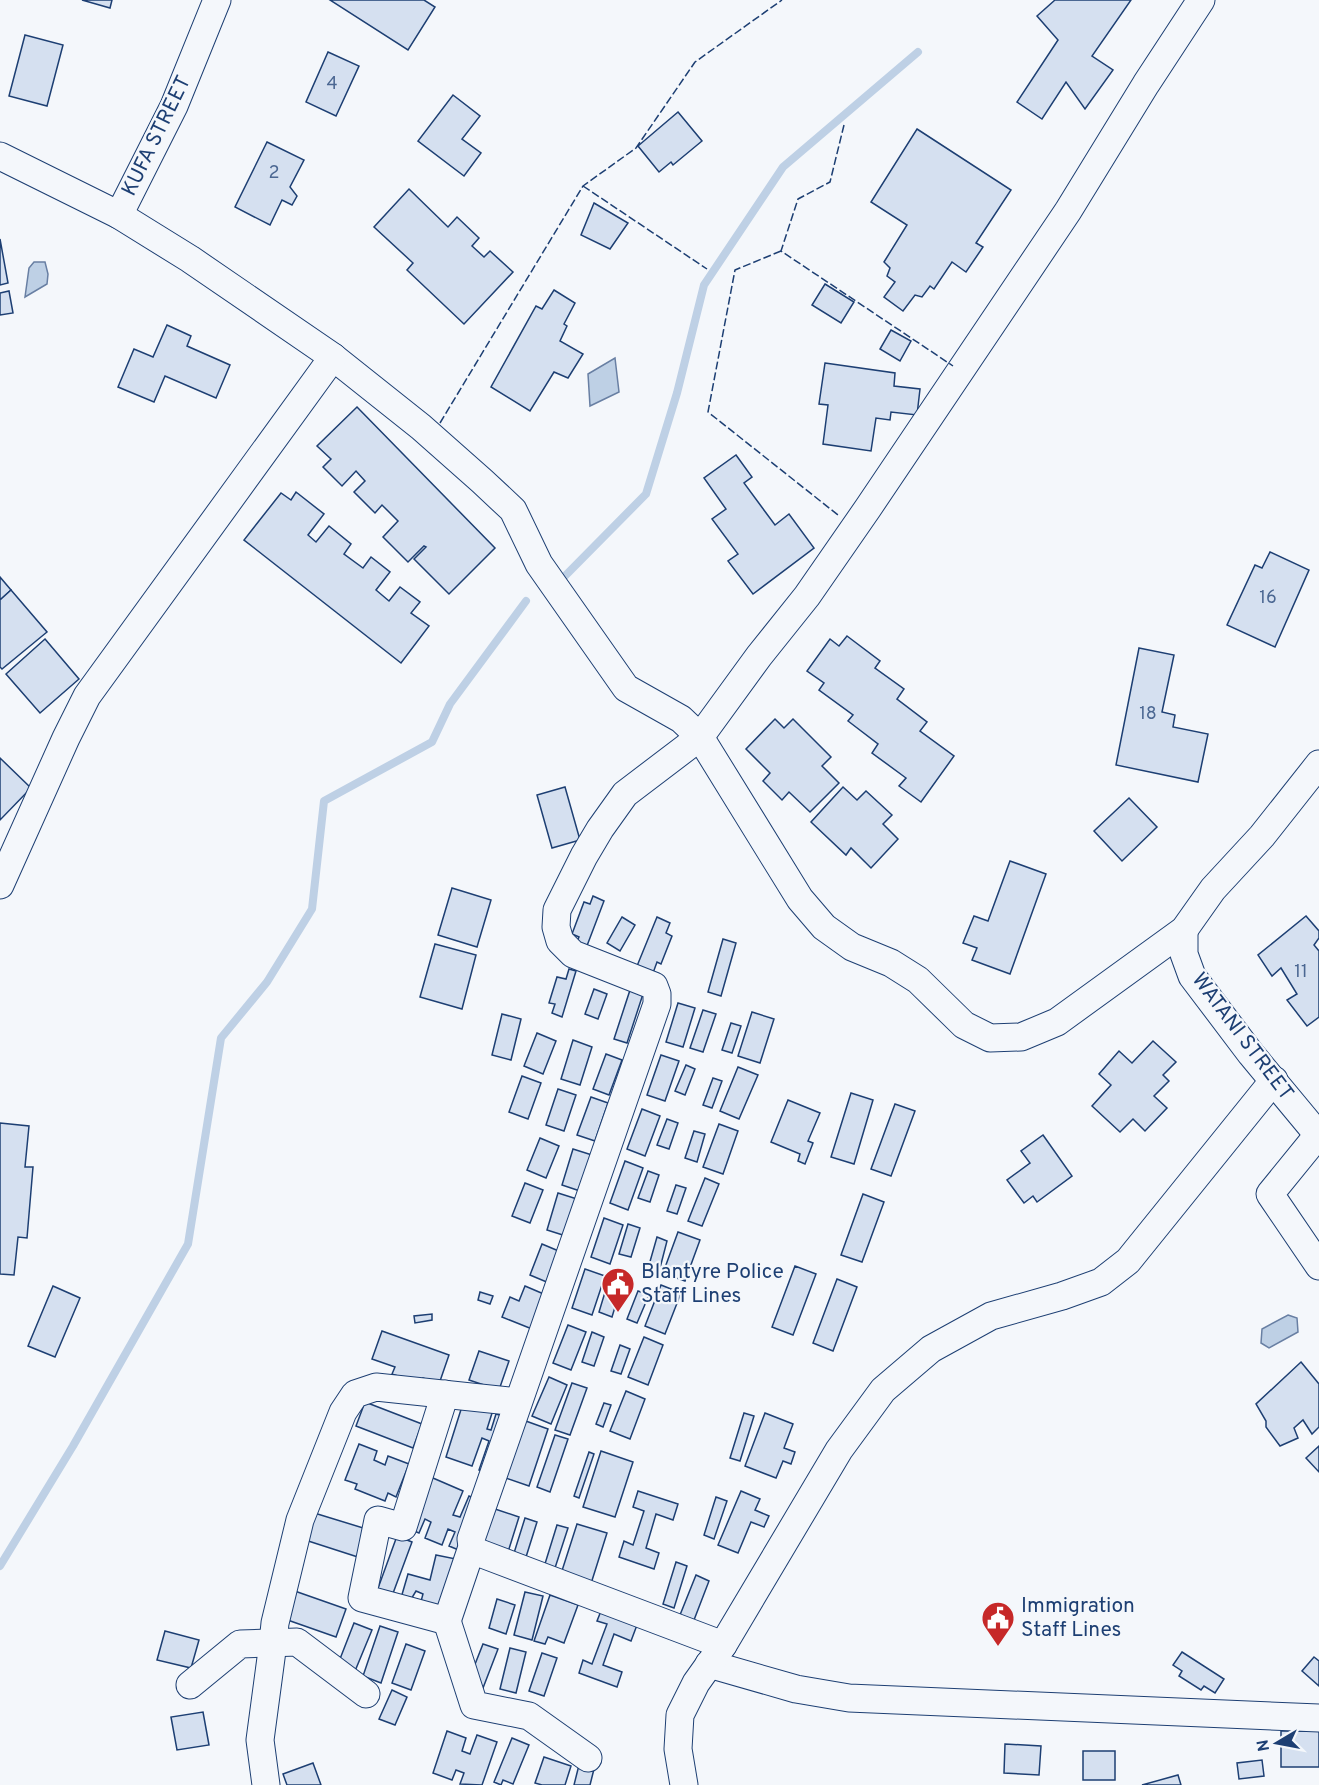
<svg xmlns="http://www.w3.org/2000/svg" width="1319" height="1785" font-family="Overpass,sans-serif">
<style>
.water{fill:#bed0e5;stroke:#687fa3;stroke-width:1.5}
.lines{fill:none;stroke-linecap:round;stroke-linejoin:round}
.stream{stroke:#bed0e5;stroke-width:8}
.building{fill:#d5e0f0;stroke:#1d3f73;stroke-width:1.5}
.minor-casing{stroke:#1d3f73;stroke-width:29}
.minor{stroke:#f4f7fb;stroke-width:27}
.fence{stroke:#1d3f73;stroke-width:1.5;stroke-dasharray:8 3;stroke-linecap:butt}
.labels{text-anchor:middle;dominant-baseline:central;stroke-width:4.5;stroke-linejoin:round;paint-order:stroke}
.number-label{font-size:18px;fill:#4b6792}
.street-label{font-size:21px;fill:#1d3f73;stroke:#f4f7fb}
.poi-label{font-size:21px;fill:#1d3f73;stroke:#f4f7fb;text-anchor:start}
</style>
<rect width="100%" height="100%" fill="#f4f7fb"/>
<g class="water">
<polygon points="34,262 45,262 48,274 47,284 25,297 29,268"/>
<polygon points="615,358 619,392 590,406 588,374"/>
<polygon points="1288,1315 1297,1318 1298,1332 1269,1348 1261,1343 1262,1329"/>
</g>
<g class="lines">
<g class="stream">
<polyline points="564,577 646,494 677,393 704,285 783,167 918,52"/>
<polyline points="0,1566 73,1446 188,1244 221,1038 267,982 312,909 324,801 432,742 450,704 526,601"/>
</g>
</g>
<g class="building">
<polygon points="82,0 112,0 110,8"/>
<polygon points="330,0 424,0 435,7 408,50"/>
<polygon points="1055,0 1131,0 1092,56 1113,70 1085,109 1066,82 1042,119 1017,102 1058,40 1037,16"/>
<polygon points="25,35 63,45 47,106 9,96"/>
<polygon points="328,52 359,66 336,116 306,102"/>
<polygon points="453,95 480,116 462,139 481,153 464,176 418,141"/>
<polygon points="678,112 702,141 673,165 671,162 659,172 638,146"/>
<polygon points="917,129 1011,190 976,243 983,247 966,272 952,262 934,289 930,286 922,297 915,295 903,311 884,297 895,282 887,276 890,268 884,262 907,225 871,202"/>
<polygon points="267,142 304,160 290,187 297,196 292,205 282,200 270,225 235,207"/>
<polygon points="409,189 448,227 457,217 479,238 472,246 484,257 490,251 513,272 464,324 407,270 413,263 374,227"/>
<polygon points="594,203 628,223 610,249 581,235"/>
<polygon points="0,239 8,283 0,285"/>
<polygon points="825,284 854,302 841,323 812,305"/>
<polygon points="554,290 575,303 564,324 567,326 560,341 583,354 568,378 554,372 530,411 491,387 536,306 542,309"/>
<polygon points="9,291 13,313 0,315 0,293"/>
<polygon points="167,325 191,336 187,346 230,365 216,398 165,376 154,402 118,387 134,349 153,357"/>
<polygon points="891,330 911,341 900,361 880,349"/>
<polygon points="825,363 895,373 894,386 920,389 917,415 891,412 890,420 876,418 871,451 823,444 828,405 819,404"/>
<polygon points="357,407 495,548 449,594 414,559 426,547 424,546 408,562 383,537 398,521 382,505 375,513 354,492 365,481 356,471 342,486 323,467 331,459 317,446"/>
<polygon points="736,455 752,477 744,483 775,525 789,514 814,548 753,594 728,561 738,554 712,519 726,509 704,478"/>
<polygon points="296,492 324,514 308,535 316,542 329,526 351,544 344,554 363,568 371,557 390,572 376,590 389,601 400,587 420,602 411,613 429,626 401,663 244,540 281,493 291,500"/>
<polygon points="1270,552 1309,570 1275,647 1227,625 1255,565 1262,568"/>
<polygon points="0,577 11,590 0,600"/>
<polygon points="11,590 47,632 2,669 0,667 0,600"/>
<polygon points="847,636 880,661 875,668 904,689 897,699 927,722 920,731 954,756 921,802 899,786 906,778 872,753 878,744 848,721 853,715 819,690 824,683 807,671 830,639 839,646"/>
<polygon points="45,639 79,679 40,713 6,674"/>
<polygon points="1139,648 1174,655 1162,712 1175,715 1173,727 1208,734 1198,782 1116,765"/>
<polygon points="775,719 784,728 793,719 831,757 822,766 839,783 810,812 789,792 782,800 763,781 770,773 746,749"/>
<polygon points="0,758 31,788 0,820"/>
<polygon points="565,787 580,840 552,848 537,795"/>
<polygon points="843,787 857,800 866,791 892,815 883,824 898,839 871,868 851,848 846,855 811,822"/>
<polygon points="1129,798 1157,827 1122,861 1094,831"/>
<polygon points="1010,861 1046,874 1010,974 972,960 977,948 963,943 974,916 988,921"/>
<polygon points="452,888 491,900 477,947 438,935"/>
<polygon points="593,896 604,901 585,951 575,947 579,937 572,934 584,902 590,904"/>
<polygon points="1306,916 1319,931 1319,938 1314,945 1319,951 1319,1017 1307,1026 1287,1000 1297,994 1281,968 1272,976 1258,955"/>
<polygon points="622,917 635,925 620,951 607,943"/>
<polygon points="657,917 670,923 666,933 672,936 661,964 657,962 653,973 637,966"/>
<polygon points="723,939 736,943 721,996 708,992"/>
<polygon points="435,944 476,955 462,1009 420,997"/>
<polygon points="569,969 576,971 562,1017 552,1013 555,1004 549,1003 557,977 566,979"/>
<polygon points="631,987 644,991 627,1043 614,1039"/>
<polygon points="594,989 607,994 598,1019 585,1014"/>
<polygon points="678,1003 695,1008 683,1047 666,1042"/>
<polygon points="703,1010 716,1014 703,1052 690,1048"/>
<polygon points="752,1012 774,1019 760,1063 738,1056"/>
<polygon points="502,1014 521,1019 511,1060 492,1055"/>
<polygon points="731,1023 741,1026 732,1053 722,1050"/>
<polygon points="537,1033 556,1041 543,1074 524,1066"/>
<polygon points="573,1040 592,1047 580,1085 561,1079"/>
<polygon points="1153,1041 1176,1062 1163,1075 1169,1081 1154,1096 1167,1108 1145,1131 1133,1119 1120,1132 1092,1106 1111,1085 1099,1074 1119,1051 1132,1063"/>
<polygon points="606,1054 622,1060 609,1095 593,1089"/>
<polygon points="661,1055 679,1061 665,1101 647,1095"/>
<polygon points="686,1065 695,1069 685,1095 675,1091"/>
<polygon points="738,1067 758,1075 739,1119 720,1111"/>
<polygon points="522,1076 541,1083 528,1119 509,1112"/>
<polygon points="713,1078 722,1081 712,1108 703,1105"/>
<polygon points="558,1089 576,1095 564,1131 546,1125"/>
<polygon points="851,1093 873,1100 854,1164 831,1157"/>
<polygon points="591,1097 608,1103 595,1141 577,1135"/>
<polygon points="788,1100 820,1113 808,1141 813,1143 805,1164 798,1161 800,1154 771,1142"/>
<polygon points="895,1104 915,1111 891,1176 871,1169"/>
<polygon points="642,1109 660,1116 645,1156 627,1149"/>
<polygon points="667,1119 678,1123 669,1149 657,1145"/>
<polygon points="0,1123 29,1126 25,1167 33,1167 27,1238 18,1237 14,1275 0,1274"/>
<polygon points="719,1124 738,1131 723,1174 703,1167"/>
<polygon points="694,1131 705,1134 697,1162 685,1158"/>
<polygon points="1043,1135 1072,1176 1037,1202 1033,1196 1024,1203 1007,1180 1030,1163 1021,1151"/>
<polygon points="540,1138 559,1146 546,1178 527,1170"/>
<polygon points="573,1149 592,1155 580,1191 562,1185"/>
<polygon points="625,1161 643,1168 628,1210 610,1203"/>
<polygon points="648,1171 659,1175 650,1202 638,1198"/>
<polygon points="705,1178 719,1184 702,1226 688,1221"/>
<polygon points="525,1183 543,1190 530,1223 512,1216"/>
<polygon points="676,1185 686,1188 677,1214 667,1211"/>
<polygon points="558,1193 577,1199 566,1236 547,1230"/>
<polygon points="863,1194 884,1202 862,1262 841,1255"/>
<polygon points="604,1218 623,1225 610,1264 591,1257"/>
<polygon points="628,1224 640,1228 631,1257 619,1254"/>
<polygon points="678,1232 700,1240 685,1281 663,1273"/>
<polygon points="657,1237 667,1241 660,1268 649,1265"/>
<polygon points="542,1244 561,1252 549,1283 530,1275"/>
<polygon points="795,1266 816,1274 793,1335 772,1327"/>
<polygon points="585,1269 605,1276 592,1315 572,1308"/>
<polygon points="609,1279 622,1284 612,1317 599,1312"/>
<polygon points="837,1279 857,1287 833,1351 813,1343"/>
<polygon points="661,1285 681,1293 665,1334 645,1326"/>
<polygon points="53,1286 80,1298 55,1357 28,1346"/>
<polygon points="525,1286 546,1295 532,1329 502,1317 510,1297 519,1301"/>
<polygon points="638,1291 649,1295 637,1323 627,1319"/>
<polygon points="480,1292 493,1296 490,1304 478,1300"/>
<polygon points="432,1314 432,1320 415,1323 414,1316"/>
<polygon points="568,1325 586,1332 571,1370 553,1363"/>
<polygon points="382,1331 449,1355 439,1384 423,1378 421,1384 392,1374 395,1367 372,1359"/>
<polygon points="592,1332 604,1337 594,1366 582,1362"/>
<polygon points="644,1337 663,1345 648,1385 628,1377"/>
<polygon points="620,1345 630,1349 621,1374 611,1371"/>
<polygon points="479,1351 509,1361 499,1390 469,1380"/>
<polygon points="1301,1362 1319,1384 1319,1427 1312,1434 1303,1420 1294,1428 1298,1438 1280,1446 1266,1427 1266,1421 1256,1404"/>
<polygon points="549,1377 567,1385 551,1424 532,1416"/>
<polygon points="572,1383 587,1388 570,1435 555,1430"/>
<polygon points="626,1391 645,1399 630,1439 610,1431"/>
<polygon points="464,1400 493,1410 487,1429 491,1430 496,1414 510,1418 491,1474 479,1470 489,1441 482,1438 472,1466 446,1457"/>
<polygon points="365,1402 422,1424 413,1448 356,1426"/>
<polygon points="604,1403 611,1405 603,1427 596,1424"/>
<polygon points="744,1413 754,1416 740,1461 730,1458"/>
<polygon points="765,1413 793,1424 784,1448 795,1452 791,1464 783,1461 776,1478 745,1466"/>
<polygon points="523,1420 548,1429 529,1486 503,1477"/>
<polygon points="555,1435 568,1439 550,1492 537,1487"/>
<polygon points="359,1444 377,1451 374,1460 385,1465 388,1456 409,1464 396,1497 388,1493 385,1501 355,1489 357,1484 345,1480"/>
<polygon points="1319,1446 1319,1472 1306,1458"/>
<polygon points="601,1451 633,1462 615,1517 583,1507"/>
<polygon points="589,1452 594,1454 579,1498 574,1496"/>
<polygon points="426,1475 463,1491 453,1515 460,1517 469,1496 481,1501 461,1551 449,1546 455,1532 448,1529 442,1545 425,1538 431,1522 425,1519 419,1533 404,1527"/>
<polygon points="638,1491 678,1504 673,1520 656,1514 646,1548 659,1553 654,1569 619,1557 624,1541 633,1545 644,1511 633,1507"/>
<polygon points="741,1491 760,1499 755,1510 769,1516 764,1527 751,1522 738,1553 718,1545"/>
<polygon points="716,1497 727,1501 714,1539 704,1535"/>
<polygon points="492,1508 519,1517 508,1552 482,1543"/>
<polygon points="311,1512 373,1531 364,1559 302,1539"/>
<polygon points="525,1518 537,1522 526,1557 514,1553"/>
<polygon points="577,1524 607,1533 589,1590 559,1580"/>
<polygon points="557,1525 568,1528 554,1571 544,1567"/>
<polygon points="397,1536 412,1542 392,1596 377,1591"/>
<polygon points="436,1555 456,1559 440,1612 420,1605 423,1594 416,1591 410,1601 401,1598 408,1574 430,1580"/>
<polygon points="676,1562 687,1566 674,1608 663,1604"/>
<polygon points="696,1575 709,1581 694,1620 680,1615"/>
<polygon points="289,1589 346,1609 336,1637 279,1617"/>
<polygon points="525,1592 543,1596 532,1640 514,1635"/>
<polygon points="550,1595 578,1605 564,1643 548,1637 545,1644 534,1641"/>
<polygon points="497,1599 515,1605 506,1634 489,1628"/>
<polygon points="601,1611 637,1625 631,1641 614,1634 603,1665 622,1672 617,1687 579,1673 583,1660 592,1664 607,1624 597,1621"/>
<polygon points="354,1623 372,1630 355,1671 338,1664"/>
<polygon points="380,1626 398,1632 381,1683 363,1676"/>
<polygon points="165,1631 199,1640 191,1668 157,1660"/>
<polygon points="406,1644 425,1651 411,1690 392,1683"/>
<polygon points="483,1644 498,1649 483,1688 468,1682"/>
<polygon points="510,1648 526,1652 516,1693 500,1689"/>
<polygon points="1182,1652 1224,1679 1215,1693 1204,1686 1201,1690 1179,1676 1182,1671 1173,1665"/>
<polygon points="542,1653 557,1658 544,1696 529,1691"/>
<polygon points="1314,1657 1319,1661 1319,1686 1302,1671"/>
<polygon points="392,1690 407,1697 395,1725 379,1719"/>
<polygon points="203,1712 209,1745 177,1750 171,1717"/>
<polygon points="447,1731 466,1738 462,1751 470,1754 477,1735 497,1742 482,1785 460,1784 464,1773 456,1770 452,1780 433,1773"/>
<rect x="1281" y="1731" width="38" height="36"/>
<polygon points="512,1738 529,1745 513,1784 503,1780 501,1785 494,1782"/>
<polygon points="1005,1744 1041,1746 1039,1775 1004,1773"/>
<rect x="1083" y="1751" width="32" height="29"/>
<polygon points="544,1757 571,1766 565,1785 542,1785 535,1783"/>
<polygon points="1262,1760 1264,1776 1239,1779 1237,1763"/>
<polygon points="313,1763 321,1785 287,1785 283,1774"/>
<polygon points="579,1765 594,1769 590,1785 574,1785"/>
<polygon points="1178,1775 1181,1785 1142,1785"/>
</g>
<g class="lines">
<defs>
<g id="minor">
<polyline points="0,156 119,215 174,106 217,0"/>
<polyline points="119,215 190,259 333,357 421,427 482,481 513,510 539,564 626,688 681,719 700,737 800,899 824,927 852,947 891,963 918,980 964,1025 990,1038 1021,1037 1057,1022 1184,930 1213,889 1262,836 1319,764"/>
<polyline points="0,885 66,738 87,696 333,357"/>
<polyline points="1184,930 1184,954 1192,976 1251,1054 1319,1136"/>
<polyline points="1318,1135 1270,1194 1319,1266"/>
<polyline points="445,1394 403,1527 378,1520 362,1598 447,1621 472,1547 471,1539 657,1004 657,994 654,986 573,954 560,941 556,927 557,910 584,856 600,829 625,794 700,737 759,656 807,596 868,508 1068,211 1146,84 1201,0"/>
<polyline points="472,1547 477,1552 723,1645"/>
<polyline points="447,1621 474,1705 529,1716 588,1758"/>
<polyline points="709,1664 796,1689 849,1698 1319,1718"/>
<polyline points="190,1685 240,1644 297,1642 366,1694"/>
<polyline points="266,1785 260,1740 273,1643 275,1623 300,1520 343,1412 355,1394 376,1387 518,1402"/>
<polyline points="684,1785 678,1749 680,1715 696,1683 723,1645 839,1450 883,1390 931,1349 991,1316 1062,1296 1101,1282 1128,1261 1274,1080"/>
</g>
</defs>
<use href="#minor" class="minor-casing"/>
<use href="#minor" class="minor"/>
<g class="fence">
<polyline points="844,125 830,182 798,199 781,251 953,366"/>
<polyline points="583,186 707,269"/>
<polyline points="781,251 735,270 708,412 838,515"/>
<polyline points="440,423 583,186 636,148 695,62 782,0"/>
</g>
</g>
<defs>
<symbol id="civic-pin" viewBox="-11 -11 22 30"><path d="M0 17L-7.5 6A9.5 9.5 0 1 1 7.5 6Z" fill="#c62828" stroke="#f4f7fb"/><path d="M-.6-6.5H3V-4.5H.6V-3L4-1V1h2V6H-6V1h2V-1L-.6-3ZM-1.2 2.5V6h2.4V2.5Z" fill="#fff"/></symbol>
</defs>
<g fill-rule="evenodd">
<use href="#civic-pin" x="599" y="1265" width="38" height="52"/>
<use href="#civic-pin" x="979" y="1599" width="38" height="52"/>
</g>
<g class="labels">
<g class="number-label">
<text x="332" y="84">4</text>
<text x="274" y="173">2</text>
<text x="1268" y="598">16</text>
<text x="1148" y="714">18</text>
<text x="1301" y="972">11</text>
</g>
<g class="street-label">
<text transform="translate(157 136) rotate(-64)">KUFA STREET</text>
<text transform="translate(1242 1037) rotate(53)">WATANI STREET</text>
</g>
<g class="poi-label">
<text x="641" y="1272">Blantyre Police<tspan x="641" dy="24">Staff Lines</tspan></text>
<text x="1021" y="1606">Immigration<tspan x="1021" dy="24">Staff Lines</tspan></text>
</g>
</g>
<g transform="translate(1277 1743) rotate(260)" stroke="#f4f7fb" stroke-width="4.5" paint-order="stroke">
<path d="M0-4.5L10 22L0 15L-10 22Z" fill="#1d3f73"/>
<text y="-9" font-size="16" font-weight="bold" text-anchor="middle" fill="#1d3f73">N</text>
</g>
</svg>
